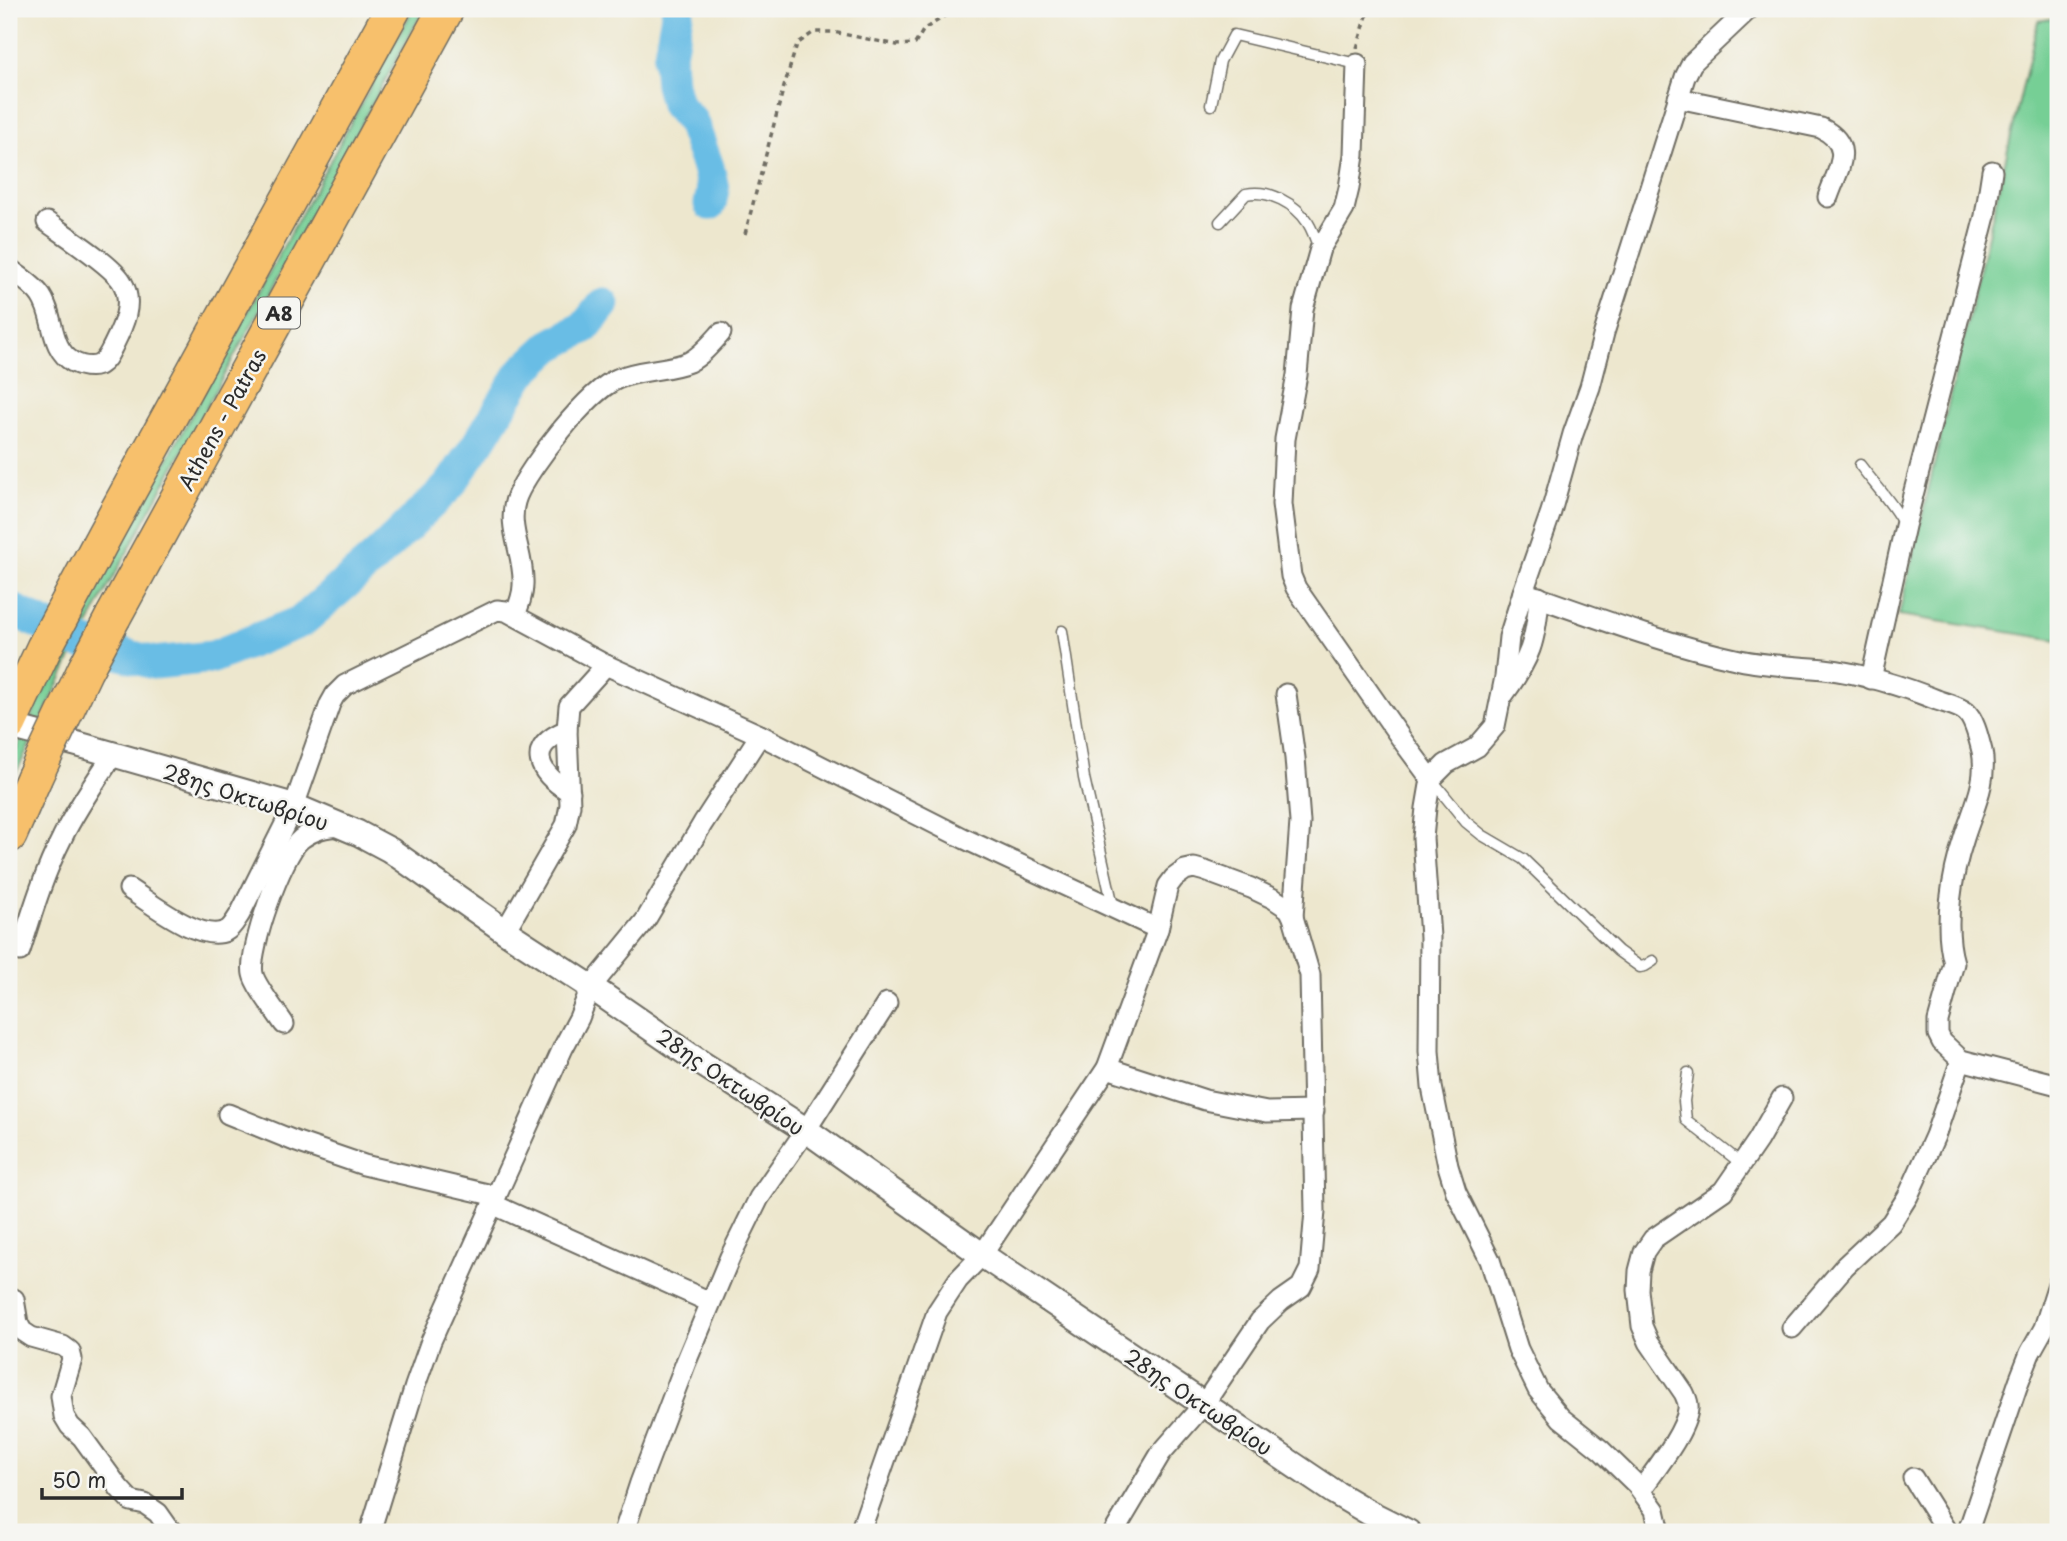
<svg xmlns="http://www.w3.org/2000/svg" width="2067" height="1541" font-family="'Playpen Sans',sans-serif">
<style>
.green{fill:#76cf95;stroke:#507d60;stroke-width:2}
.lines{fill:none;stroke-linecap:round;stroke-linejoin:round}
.river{stroke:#69bde5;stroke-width:33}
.service-casing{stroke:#6f6d64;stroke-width:13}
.minor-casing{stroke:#6f6d64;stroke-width:23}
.tertiary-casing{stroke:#6f6d64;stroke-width:28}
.motorway-casing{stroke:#6f6d64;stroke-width:38}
.path{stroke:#6f6d64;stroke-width:3.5;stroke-dasharray:5 5;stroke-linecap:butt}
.service{stroke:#fff;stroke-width:10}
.minor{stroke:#fff;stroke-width:19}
.tertiary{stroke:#fff;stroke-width:24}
.motorway{stroke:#f7c06c;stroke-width:35}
.motorway-bridge-casing{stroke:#6f6d64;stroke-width:38;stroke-linecap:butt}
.motorway-bridge{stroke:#f7c06c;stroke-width:35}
.labels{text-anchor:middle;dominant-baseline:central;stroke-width:5;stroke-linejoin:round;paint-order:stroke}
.shield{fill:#f6f6f2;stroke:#686867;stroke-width:2}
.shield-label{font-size:19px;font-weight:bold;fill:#2b2b2b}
.street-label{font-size:21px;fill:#2b2b2b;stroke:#f6f6f2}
</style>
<rect width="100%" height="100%" fill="#f6f6f2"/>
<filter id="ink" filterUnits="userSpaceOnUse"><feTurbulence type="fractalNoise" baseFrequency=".0143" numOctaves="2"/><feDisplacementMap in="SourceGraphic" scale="14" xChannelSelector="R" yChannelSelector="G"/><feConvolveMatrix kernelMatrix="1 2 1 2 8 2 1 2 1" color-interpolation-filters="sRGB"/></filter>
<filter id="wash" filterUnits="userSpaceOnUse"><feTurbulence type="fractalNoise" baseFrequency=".00686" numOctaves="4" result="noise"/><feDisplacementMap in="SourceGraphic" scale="28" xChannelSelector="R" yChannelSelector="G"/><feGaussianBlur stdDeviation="1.57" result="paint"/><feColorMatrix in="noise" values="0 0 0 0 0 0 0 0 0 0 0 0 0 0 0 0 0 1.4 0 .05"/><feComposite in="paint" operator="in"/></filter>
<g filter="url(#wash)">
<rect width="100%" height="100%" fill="#ede7ce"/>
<g class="green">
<polygon points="413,9 424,9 106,591 69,662 9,788 9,764 59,658"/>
<polygon points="2058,18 2058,640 1899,615 2038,21"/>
</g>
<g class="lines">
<g class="river">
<polyline points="678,9 669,60 671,84 676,104 692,122 708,167 713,189 710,204"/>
<polyline points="9,608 76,641 154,663 213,657 302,621 376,557 449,486 481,439 521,373 550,346 585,327 603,304"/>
</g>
</g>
</g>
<g filter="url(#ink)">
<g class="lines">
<defs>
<g id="service">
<polyline points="1211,105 1220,61 1234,35 1357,64"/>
<path d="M1220,222L1246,194C1269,189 1296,204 1308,223C1313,231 1316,240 1319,249"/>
<path d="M1860,465C1874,484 1892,502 1903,523"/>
<polyline points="1062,631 1084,778 1113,906"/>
<polyline points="1432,780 1466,822 1482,835 1523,859 1618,951 1640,967 1645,966 1653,961"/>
<polyline points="1688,1073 1684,1101 1686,1120 1742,1164"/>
</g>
<g id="minor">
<polyline points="1357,64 1354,155 1349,188 1344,209 1320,249 1303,309 1297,375 1285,439 1282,504 1291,576 1296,588 1405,744 1431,779"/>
<path d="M1678,98L1821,128C1856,146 1838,168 1828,197"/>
<path d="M9,268C19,277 34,285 41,296C55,316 49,348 73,362C81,366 91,368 99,365C106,361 109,354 112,348C122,328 135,304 122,282C112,265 65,235 47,222"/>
<path d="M1523,592C1594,617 1666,644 1740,660C1768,666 1796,666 1824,669C1860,673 1903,686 1937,700C1945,703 1959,706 1966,712C1975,720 1979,740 1982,751C1988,782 1973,809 1964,838C1952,874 1943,926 1954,963L1938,1021V1034L1942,1042L1961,1060L2058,1085"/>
<path d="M515,615C519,605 523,595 523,585C525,554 505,526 517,496C529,467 588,391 617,379C639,369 667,371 689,362C701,356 712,343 721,333"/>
<polyline points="1871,679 1905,526 1985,216 1992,171"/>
<polyline points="1286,694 1295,758 1300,822 1293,917"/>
<path d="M1504,694C1530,659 1536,641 1539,597"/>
<path d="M567,730C524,747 538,773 570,792"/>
<path d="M129,889C151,903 200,943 226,931C232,928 236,920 240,914L294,806L330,704L335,695L345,685L497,610L506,611L606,665L760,735L965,839L1158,929"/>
<polyline points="505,931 566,825 570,805 567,730 569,706 606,665"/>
<path d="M20,951C32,913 44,873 62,838C76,809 95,782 113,755"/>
<path d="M284,1024C277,1013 255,985 253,974C248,951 282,854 301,839C314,829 326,827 341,826"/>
<polyline points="1107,1068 1205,1100 1267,1112 1314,1111"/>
<polyline points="228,1114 297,1142 364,1165 496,1196"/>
<polyline points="492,1204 710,1302"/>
<polyline points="14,1299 18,1323 22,1331 31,1337 63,1346 70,1351 72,1359 61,1396 64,1416 70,1426 82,1437 119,1488 131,1501 145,1504 158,1513 170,1530 174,1532"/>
<polyline points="1792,1328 1845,1266 1891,1223 1908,1196 1935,1136 1961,1060"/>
<polyline points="1913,1478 1947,1532"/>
<path d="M1641,1490C1655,1470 1686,1432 1688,1409C1689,1402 1686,1398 1684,1393L1649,1342L1642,1326L1638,1290L1639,1271L1644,1252L1653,1239L1723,1191L1758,1140L1782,1098"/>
<polyline points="1969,1528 2019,1381 2030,1353 2044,1328 2058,1284"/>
<polyline points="370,1532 415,1386 431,1341 563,1048 579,1018 591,987 645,921 703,823 760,735"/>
<polyline points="624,1532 640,1483 686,1362 730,1257 759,1198 806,1130 887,1003"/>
<polyline points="860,1532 937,1312 958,1280 982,1255 1107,1068 1158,929 1168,886 1174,878 1185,870 1194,868 1205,871 1251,888 1274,899 1289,909 1293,917 1310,975 1315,1211 1310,1269 1301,1287 1281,1301 1260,1321 1204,1404 1161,1453 1114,1532"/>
<polyline points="1660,1532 1655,1510 1636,1484 1601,1450 1561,1418 1538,1390 1518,1349 1490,1260 1456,1192 1448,1166 1432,1087 1429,1051 1430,937 1423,838 1426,808 1431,779 1446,764 1477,747 1495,726 1505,677 1509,637 1523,592 1551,512 1573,434 1590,387 1604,333 1685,77 1692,63 1749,9"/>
</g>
<polyline id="tertiary" points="9,726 77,744 294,806 358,833 390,850 505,931 591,987 701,1063 806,1130 982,1255 1334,1492 1368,1512 1408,1532"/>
<g id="motorway">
<polyline points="113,617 446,9"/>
<polyline points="9,723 44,648 105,534 393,9"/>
<polyline points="9,835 34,778"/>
</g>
</defs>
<use href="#service" class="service-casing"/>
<use href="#minor" class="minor-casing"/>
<use href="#tertiary" class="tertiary-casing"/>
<use href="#motorway" class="motorway-casing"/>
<g class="path">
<polyline points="1357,48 1369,9"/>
<polyline points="745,234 783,90 797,44 814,32 833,32 897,45 915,44 924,29 957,9"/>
</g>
<use href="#service" class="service"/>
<use href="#minor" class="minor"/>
<use href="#tertiary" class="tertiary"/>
<use href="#motorway" class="motorway"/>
<defs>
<polyline id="motorway-bridge" points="34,778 85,670 113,617"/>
</defs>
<use href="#motorway-bridge" class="motorway-bridge-casing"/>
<use href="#motorway-bridge" class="motorway-bridge"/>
</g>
</g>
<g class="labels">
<rect class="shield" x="258" y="297.5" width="42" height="31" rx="5"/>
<g class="shield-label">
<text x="279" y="313">Α8</text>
</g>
<g class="street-label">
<text transform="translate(221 419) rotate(-61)">Athens - Patras</text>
<text transform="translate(246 796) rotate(18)">28ης Οκτωβρίου</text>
<text transform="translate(731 1081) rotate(34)">28ης Οκτωβρίου</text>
<text transform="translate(1199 1401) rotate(34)">28ης Οκτωβρίου</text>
</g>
</g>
<rect width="2067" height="1541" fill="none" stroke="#f6f6f2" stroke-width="35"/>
<path d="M42 1488v10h140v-10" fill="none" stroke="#2b2b2b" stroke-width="3.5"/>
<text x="52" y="1488" font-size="21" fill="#2b2b2b" stroke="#f6f6f2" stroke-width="5" paint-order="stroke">50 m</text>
</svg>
